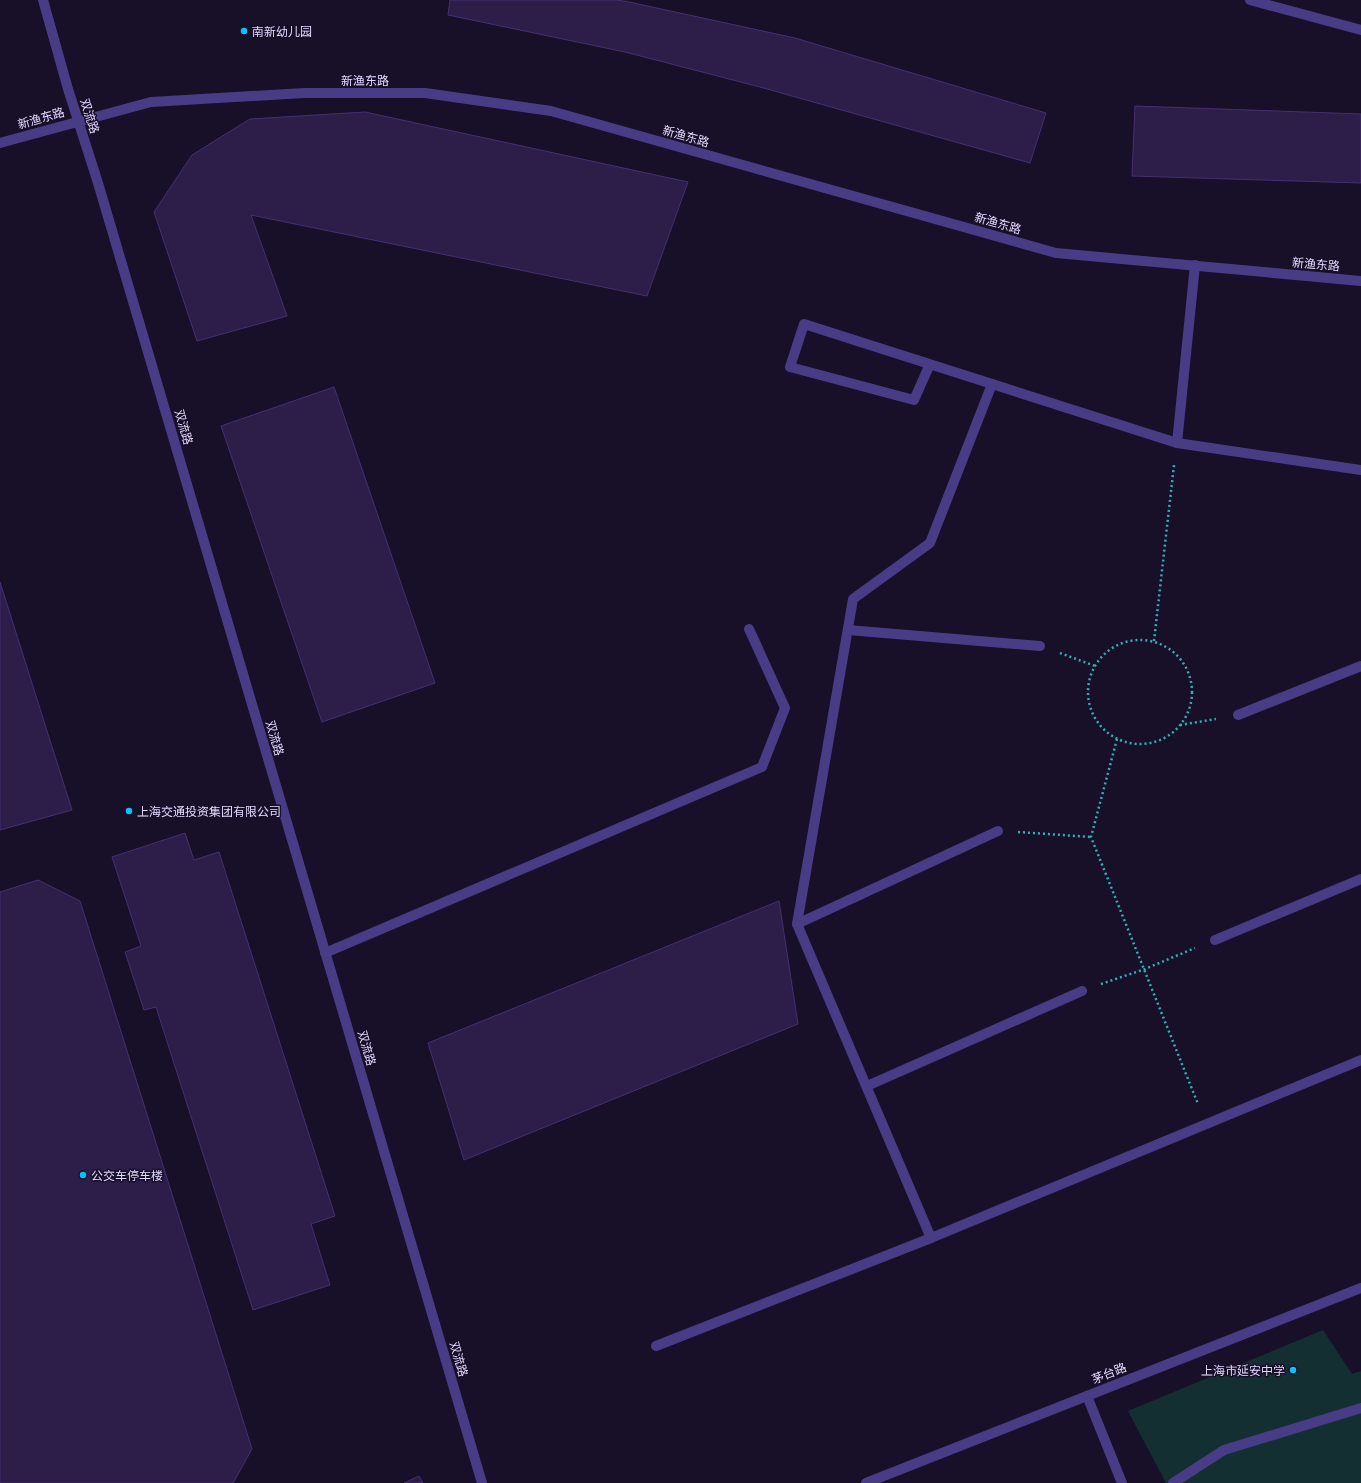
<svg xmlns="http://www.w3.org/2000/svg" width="1361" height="1483" font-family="Manrope,'Noto Sans SC',sans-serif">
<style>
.green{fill:#142f32}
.building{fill:#2c1d49;stroke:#462f75}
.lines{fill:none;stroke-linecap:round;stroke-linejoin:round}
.path{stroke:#32afb9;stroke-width:2.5;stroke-dasharray:2 3;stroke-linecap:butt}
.minor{stroke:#493c86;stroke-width:10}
.poi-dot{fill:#08c2fb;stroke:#181028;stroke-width:1.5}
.labels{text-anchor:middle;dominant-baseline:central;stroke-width:3;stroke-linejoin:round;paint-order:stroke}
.poi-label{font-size:12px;fill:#e2d8fe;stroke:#181028;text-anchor:start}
.street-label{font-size:12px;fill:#e2d8fe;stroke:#181028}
</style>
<rect width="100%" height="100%" fill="#181028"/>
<polygon class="green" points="1323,1330 1352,1374 1361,1371 1361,1483 1166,1483 1128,1411"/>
<g class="building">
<polygon points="450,0 617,0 629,2 795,38 1046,113 1030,163 760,87 625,52 448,15"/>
<polygon points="1135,106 1361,114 1361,183 1132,176"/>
<polygon points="365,112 688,182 647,296 251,215 287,316 197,341 154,212 192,155 250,119"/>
<polygon points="334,387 435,683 322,722 221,426"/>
<polygon points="0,582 72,810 0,830"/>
<polygon points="185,833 194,860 219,852 335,1216 311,1224 330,1285 253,1310 156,1007 144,1010 125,952 141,946 112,857"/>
<polygon points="38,880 80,901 252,1449 233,1483 0,1483 0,892"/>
<polygon points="779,901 798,1024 464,1160 428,1043"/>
<polygon points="419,1476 423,1483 404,1483"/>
</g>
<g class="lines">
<g class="path">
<circle cx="1140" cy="692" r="52"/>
<polyline points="1154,641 1174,465"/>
<polyline points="1060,653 1095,666"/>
<polyline points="1180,725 1216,719"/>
<polyline points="1117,739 1091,837 1198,1104"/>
<polyline points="1018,832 1091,837"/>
<polyline points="1101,984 1145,969 1195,948"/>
</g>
<g class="minor">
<polyline points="43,0 68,89 98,183 482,1483"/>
<polyline points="1250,0 1361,30"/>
<polyline points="0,143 151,102 304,93 425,93 551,111 1056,253 1361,281"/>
<polyline points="930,364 914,400 790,367 804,324 1177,443 1195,265"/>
<polyline points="992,384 930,543 853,599 797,924 931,1238 1361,1060"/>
<polyline points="1177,443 1361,470"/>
<polyline points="848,630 1040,646"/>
<polyline points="1238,715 1361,666"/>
<polyline points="797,924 998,831"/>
<polyline points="1215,940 1361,879"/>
<polyline points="325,953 762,767 785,708 749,629"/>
<polyline points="867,1086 1082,991"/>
<polyline points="656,1346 931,1238"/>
<polyline points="1087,1396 1122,1483"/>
<polyline points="866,1483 1361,1288"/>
<polyline points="1173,1483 1224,1450 1361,1408"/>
</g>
</g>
<g class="poi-dot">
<circle cx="244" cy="31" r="4"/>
<circle cx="129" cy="811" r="4"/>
<circle cx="83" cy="1175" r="4"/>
<circle cx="1293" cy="1370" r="4"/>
</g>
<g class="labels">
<g class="poi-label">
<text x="252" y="31">南新幼儿园</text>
<text x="137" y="811">上海交通投资集团有限公司</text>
<text x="91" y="1175">公交车停车楼</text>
<text x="1285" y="1370" text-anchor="end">上海市延安中学</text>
</g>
<g class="street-label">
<text x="365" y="80">新渔东路</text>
<text transform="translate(90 116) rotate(72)">双流路</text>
<text transform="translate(41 118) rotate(-16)">新渔东路</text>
<text transform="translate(686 136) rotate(16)">新渔东路</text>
<text transform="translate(998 223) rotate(16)">新渔东路</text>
<text transform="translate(1316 264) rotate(5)">新渔东路</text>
<text transform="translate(184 427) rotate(74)">双流路</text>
<text transform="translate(275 738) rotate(74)">双流路</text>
<text transform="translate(367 1048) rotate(74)">双流路</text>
<text transform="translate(459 1359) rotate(74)">双流路</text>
<text transform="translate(1109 1373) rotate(-22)">茅台路</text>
</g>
</g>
</svg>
